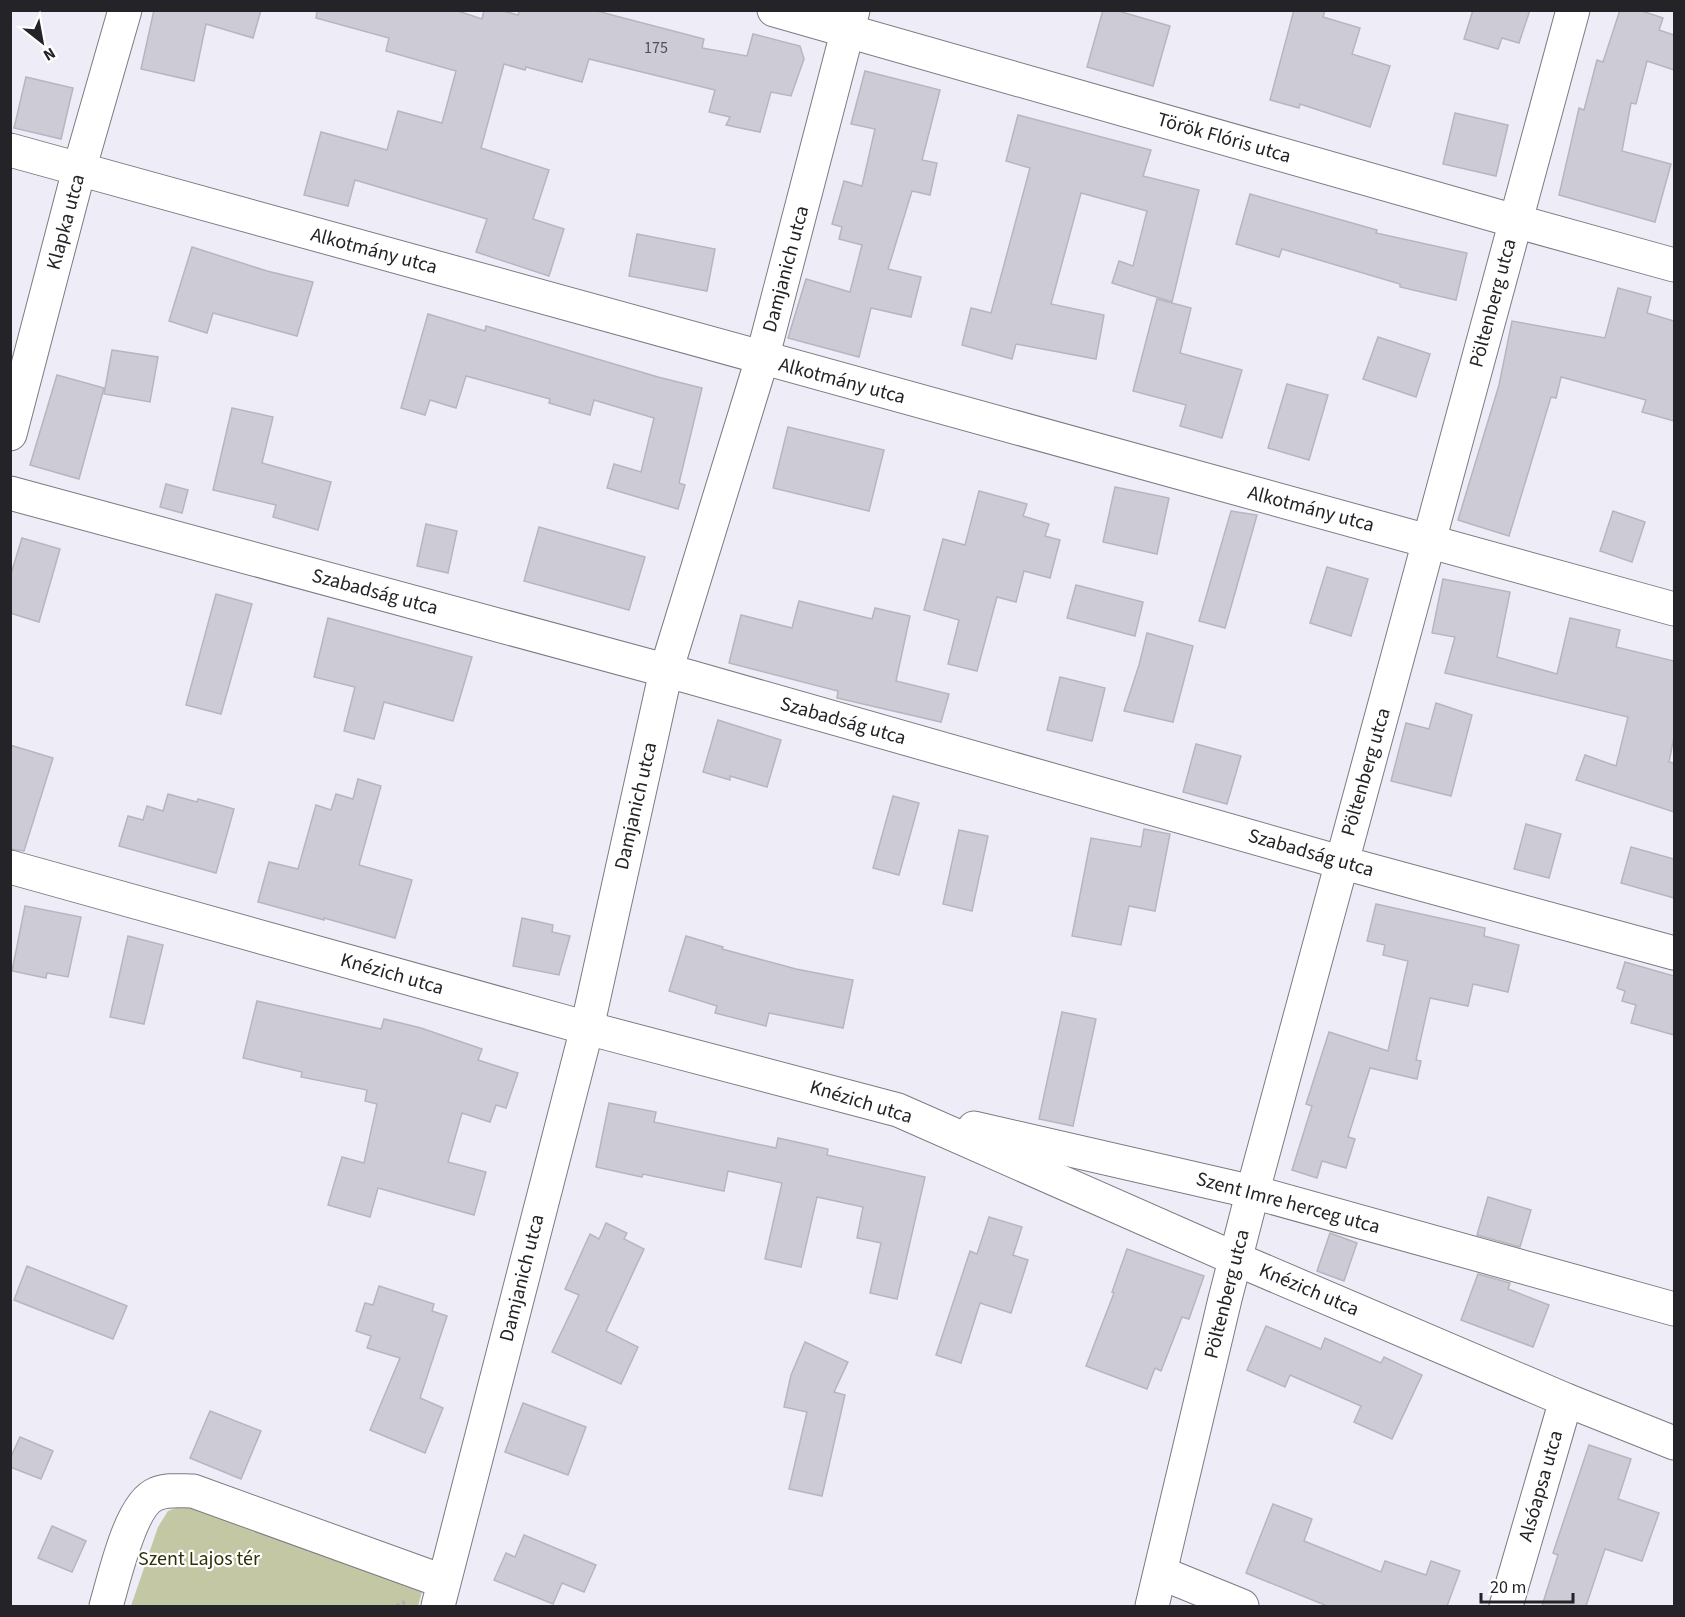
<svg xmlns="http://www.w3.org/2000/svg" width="1685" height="1617" font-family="'Source Sans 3',sans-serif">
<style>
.green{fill:#c4c7a3}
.building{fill:#cdccd6;stroke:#b6b6bf;stroke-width:1.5}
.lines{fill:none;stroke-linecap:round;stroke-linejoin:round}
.minor-casing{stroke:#7b7b83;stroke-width:35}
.tertiary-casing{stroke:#7b7b83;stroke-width:35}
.path{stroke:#b1b0b8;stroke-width:4;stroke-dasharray:3 3;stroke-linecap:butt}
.minor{stroke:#fff;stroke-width:33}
.tertiary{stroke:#fff;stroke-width:33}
.labels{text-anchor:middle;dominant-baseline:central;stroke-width:4.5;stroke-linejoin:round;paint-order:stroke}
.number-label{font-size:16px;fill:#4e4e54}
.street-label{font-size:20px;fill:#242428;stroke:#fff}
.park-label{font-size:20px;fill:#2f3006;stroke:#fff}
</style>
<rect width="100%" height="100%" fill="#eeedf7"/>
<polygon class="green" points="187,1504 424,1585 418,1606 131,1606 158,1527 168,1511"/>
<g class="building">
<polygon points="154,10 261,10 253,38 206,24 194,81 141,69"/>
<polygon points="317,10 455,10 482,19 484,10 499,10 518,15 520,10 593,10 704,39 702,48 747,56 753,34 800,46 804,59 791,96 771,92 760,132 726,125 730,117 709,112 715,90 589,59 582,82 526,67 525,70 504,64 481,148 549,170 533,219 564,229 549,276 476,252 487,219 355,180 348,206 304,195 321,132 387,150 398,111 442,123 456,71 386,51 389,38 316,18"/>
<polygon points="1103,10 1115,10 1170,26 1153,86 1087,67"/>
<polygon points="1294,10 1325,10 1323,17 1360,28 1352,54 1390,66 1370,127 1300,104 1299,108 1270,100"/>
<polygon points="1473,10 1530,10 1519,43 1502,38 1498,49 1464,39"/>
<polygon points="1620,10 1639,10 1663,18 1659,30 1674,35 1674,70 1647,61 1636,104 1631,103 1622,151 1671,164 1655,222 1559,195 1579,108 1584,110 1597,60 1603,62"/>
<polygon points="865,71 940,90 922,160 937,163 930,195 912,191 888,269 921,277 911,317 871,308 859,357 788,338 806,279 850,292 862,245 839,239 842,227 832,224 844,181 862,186 875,129 851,124"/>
<polygon points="26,77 73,88 61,139 14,128"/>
<polygon points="1455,113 1508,125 1496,176 1443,164"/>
<polygon points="1018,115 1151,150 1143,176 1199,190 1172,302 1112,283 1119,261 1133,266 1147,211 1081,193 1051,304 1104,315 1096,359 1016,344 1012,359 962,345 971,308 991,313 1030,168 1006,161"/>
<polygon points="1250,194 1377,230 1376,233 1467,253 1456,300 1400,287 1400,284 1282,249 1279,257 1236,244"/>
<polygon points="637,234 715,249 707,291 629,276"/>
<polygon points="192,247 267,271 313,282 297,336 213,313 207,333 169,321"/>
<polygon points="1618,288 1651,297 1647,313 1674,321 1674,421 1642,412 1646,400 1561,377 1556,398 1551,397 1509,536 1458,520 1499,385 1512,321 1605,338"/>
<polygon points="1157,299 1191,308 1180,353 1242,370 1222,438 1180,426 1186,405 1133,391"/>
<polygon points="428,314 485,331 486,326 658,377 702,388 679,483 685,485 678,509 607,488 614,464 641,472 654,418 594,400 590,415 549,403 550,399 466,376 456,408 430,400 425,415 401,408"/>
<polygon points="1378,337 1430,354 1416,397 1363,379"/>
<polygon points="112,350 158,357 150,402 104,394"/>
<polygon points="57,375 104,388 79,479 30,465"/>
<polygon points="1287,384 1328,395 1309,460 1268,448"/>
<polygon points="232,408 273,417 262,463 331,482 318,530 273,517 276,505 213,490"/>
<polygon points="788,427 884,450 869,511 773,488"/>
<polygon points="166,484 188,490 182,513 160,507"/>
<polygon points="1115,487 1169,498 1157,554 1103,542"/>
<polygon points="979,491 1027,504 1023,516 1049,524 1045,536 1060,540 1050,578 1024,571 1016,602 997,597 977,671 948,664 959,620 924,610 943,539 965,545"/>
<polygon points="1231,511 1257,515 1225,628 1199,621"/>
<polygon points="1613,511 1645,522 1632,562 1600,551"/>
<polygon points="426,524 457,531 448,573 417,566"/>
<polygon points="539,527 645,557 629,610 524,581"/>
<polygon points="22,538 60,549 39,622 10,613 10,577"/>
<polygon points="1327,567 1368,579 1351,636 1310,623"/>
<polygon points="1443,579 1510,592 1497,657 1557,674 1570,618 1620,630 1616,647 1674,661 1674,737 1669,762 1674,763 1674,812 1576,780 1585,755 1616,766 1628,717 1445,673 1455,637 1432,633"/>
<polygon points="1076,585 1143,602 1135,636 1067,618"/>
<polygon points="216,594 252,604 221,714 186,705"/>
<polygon points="799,601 872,619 875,608 910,616 896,681 949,694 941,722 837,698 838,691 729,663 741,615 792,628"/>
<polygon points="328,618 472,657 453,721 384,702 374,739 344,731 355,687 314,677"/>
<polygon points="1147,633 1193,646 1173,722 1124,711 1139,665"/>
<polygon points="1060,677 1105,688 1092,741 1047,730"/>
<polygon points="1436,703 1472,715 1451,796 1391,781 1406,723 1429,729"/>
<polygon points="718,720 781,740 767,787 730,776 730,780 703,772"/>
<polygon points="1196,744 1241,756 1227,804 1183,792"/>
<polygon points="10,745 53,758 24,851 10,849"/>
<polygon points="358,779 381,786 359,865 412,880 395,938 324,918 324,920 258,902 269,862 298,869 316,805 331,810 336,794 353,799"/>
<polygon points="168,794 197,802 198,799 234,809 216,873 119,846 128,816 143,820 147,806 163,811"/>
<polygon points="893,796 919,803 899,875 873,868"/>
<polygon points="1526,824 1561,834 1549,878 1514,869"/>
<polygon points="1144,829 1170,834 1155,911 1129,906 1121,945 1072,936 1091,838 1141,847"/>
<polygon points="959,830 988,836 972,911 943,904"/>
<polygon points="1631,847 1674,859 1674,898 1621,883"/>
<polygon points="1376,904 1485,928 1484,936 1519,945 1508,992 1473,984 1468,1006 1430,998 1416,1060 1421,1061 1417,1079 1370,1068 1348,1137 1355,1139 1346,1168 1322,1161 1317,1178 1292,1170 1312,1106 1306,1104 1329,1032 1388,1051 1408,961 1383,955 1385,945 1367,941"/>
<polygon points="25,906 81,917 68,977 47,973 46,978 12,971"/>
<polygon points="522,918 553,925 552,932 570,936 559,975 513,966"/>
<polygon points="128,936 163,945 144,1024 110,1017"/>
<polygon points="686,936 723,947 722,949 796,969 853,980 843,1028 769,1013 766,1026 715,1013 717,1006 669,991"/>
<polygon points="1625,962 1674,976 1674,1035 1631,1023 1636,1005 1622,1001 1625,991 1617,988"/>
<polygon points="257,1001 381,1029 384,1019 421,1028 482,1049 478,1060 518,1073 506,1108 496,1105 490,1122 462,1113 448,1162 486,1172 474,1215 378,1188 370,1217 328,1205 342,1157 364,1163 377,1104 365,1101 367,1090 301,1077 302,1072 243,1058"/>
<polygon points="1062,1012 1096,1019 1073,1126 1039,1119"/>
<polygon points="609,1103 656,1112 654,1122 776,1148 778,1138 828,1149 827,1155 925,1177 897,1299 870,1293 881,1243 857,1238 863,1207 817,1197 801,1267 765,1259 782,1183 728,1171 724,1191 643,1174 642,1177 596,1167"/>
<polygon points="1488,1197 1531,1210 1520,1247 1477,1235"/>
<polygon points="989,1217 1022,1227 1013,1255 1028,1260 1011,1313 980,1303 961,1363 936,1355 970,1251 977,1254"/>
<polygon points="606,1223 627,1233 624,1239 644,1249 606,1331 638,1347 621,1384 552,1352 579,1295 565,1289 590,1234 599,1239"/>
<polygon points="1330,1233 1357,1243 1344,1281 1317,1271"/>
<polygon points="1127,1249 1204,1276 1189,1319 1182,1317 1161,1371 1155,1368 1147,1389 1086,1366 1114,1293 1112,1292"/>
<polygon points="27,1266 127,1306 113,1339 14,1300"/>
<polygon points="1478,1274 1510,1283 1508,1289 1549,1305 1533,1347 1461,1320"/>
<polygon points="379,1286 434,1304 432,1311 447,1316 420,1398 443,1408 425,1453 370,1430 400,1358 367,1348 371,1336 356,1331 365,1303 373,1305"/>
<polygon points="1266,1326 1321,1349 1325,1338 1381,1363 1384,1357 1422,1375 1392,1439 1354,1422 1361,1406 1290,1375 1285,1387 1247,1370"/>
<polygon points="805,1342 848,1362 834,1392 845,1395 822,1496 789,1489 807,1412 784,1407 791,1375"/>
<polygon points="523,1403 586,1427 568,1475 505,1452"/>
<polygon points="210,1411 261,1431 241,1479 190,1458"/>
<polygon points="20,1437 53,1451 41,1479 10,1467 10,1459"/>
<polygon points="1589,1445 1631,1459 1618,1499 1659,1513 1642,1561 1605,1549 1586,1606 1542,1606 1558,1555 1553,1553"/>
<polygon points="1273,1504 1312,1519 1304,1541 1381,1572 1385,1561 1426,1575 1431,1561 1460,1571 1447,1606 1327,1606 1246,1573"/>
<polygon points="52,1526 86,1541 72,1572 38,1558"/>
<polygon points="524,1535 596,1565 584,1592 562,1583 553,1604 494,1580 506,1553 515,1557"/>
</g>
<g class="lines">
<defs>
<g id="minor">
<polyline points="774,10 1515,221 1674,265"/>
<polyline points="10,150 1674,609"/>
<polyline points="10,434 79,170 125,10"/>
<polyline points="10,493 690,677 1340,862 1674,953"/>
<polyline points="1161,1573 1242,1606"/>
<path d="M106,1606C114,1580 130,1504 156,1494C168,1489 181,1491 193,1491L431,1577L444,1580"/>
<polyline points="438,1606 587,1028 666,671 762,359 853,10"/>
<polyline points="1152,1606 1225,1299 1255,1183 1573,10"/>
<polyline points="1506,1606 1566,1400"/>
</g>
<g id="tertiary">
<polyline points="10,867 587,1028 898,1110 1236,1259 1566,1400 1674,1443"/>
<polyline points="974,1128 1253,1192 1674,1309"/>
</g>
</defs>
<use href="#minor" class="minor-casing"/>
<use href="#tertiary" class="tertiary-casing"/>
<polyline class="path" points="397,1606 405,1602"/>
<use href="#minor" class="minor"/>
<use href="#tertiary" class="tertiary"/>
</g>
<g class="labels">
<g class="number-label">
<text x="656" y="48">175</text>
</g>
<g class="street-label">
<text transform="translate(1224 138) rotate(16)">Török Flóris utca</text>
<text transform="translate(66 222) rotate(-75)">Klapka utca</text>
<text transform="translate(374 251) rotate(15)">Alkotmány utca</text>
<text transform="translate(786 269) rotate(-75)">Damjanich utca</text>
<text transform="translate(1493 303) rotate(-75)">Pöltenberg utca</text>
<text transform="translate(842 381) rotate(15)">Alkotmány utca</text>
<text transform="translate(1311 509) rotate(15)">Alkotmány utca</text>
<text transform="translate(375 592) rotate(15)">Szabadság utca</text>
<text transform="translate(843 721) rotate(16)">Szabadság utca</text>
<text transform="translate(1366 772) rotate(-74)">Pöltenberg utca</text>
<text transform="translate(636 806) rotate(-77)">Damjanich utca</text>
<text transform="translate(1311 853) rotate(16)">Szabadság utca</text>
<text transform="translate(392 974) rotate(16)">Knézich utca</text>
<text transform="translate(861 1102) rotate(17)">Knézich utca</text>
<text transform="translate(1288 1203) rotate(15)">Szent Imre herceg utca</text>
<text transform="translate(522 1278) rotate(-76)">Damjanich utca</text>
<text transform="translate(1309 1290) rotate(23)">Knézich utca</text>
<text transform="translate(1227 1294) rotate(-76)">Pöltenberg utca</text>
<text transform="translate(1541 1486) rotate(-74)">Alsóapsa utca</text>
</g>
<g class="park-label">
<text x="199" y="1559">Szent Lajos tér</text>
</g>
</g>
<rect width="1685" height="1617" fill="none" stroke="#242428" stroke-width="24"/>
<g transform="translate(42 42) rotate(149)" stroke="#ffffff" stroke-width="4.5" paint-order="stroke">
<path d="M0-4.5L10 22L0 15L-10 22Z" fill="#242428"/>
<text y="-9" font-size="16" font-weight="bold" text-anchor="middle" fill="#242428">N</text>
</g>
<path d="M1481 1593v9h92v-9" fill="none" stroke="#242428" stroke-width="3"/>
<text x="1490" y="1593" font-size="18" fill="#242428" stroke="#ffffff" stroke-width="4.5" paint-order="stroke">20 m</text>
</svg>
